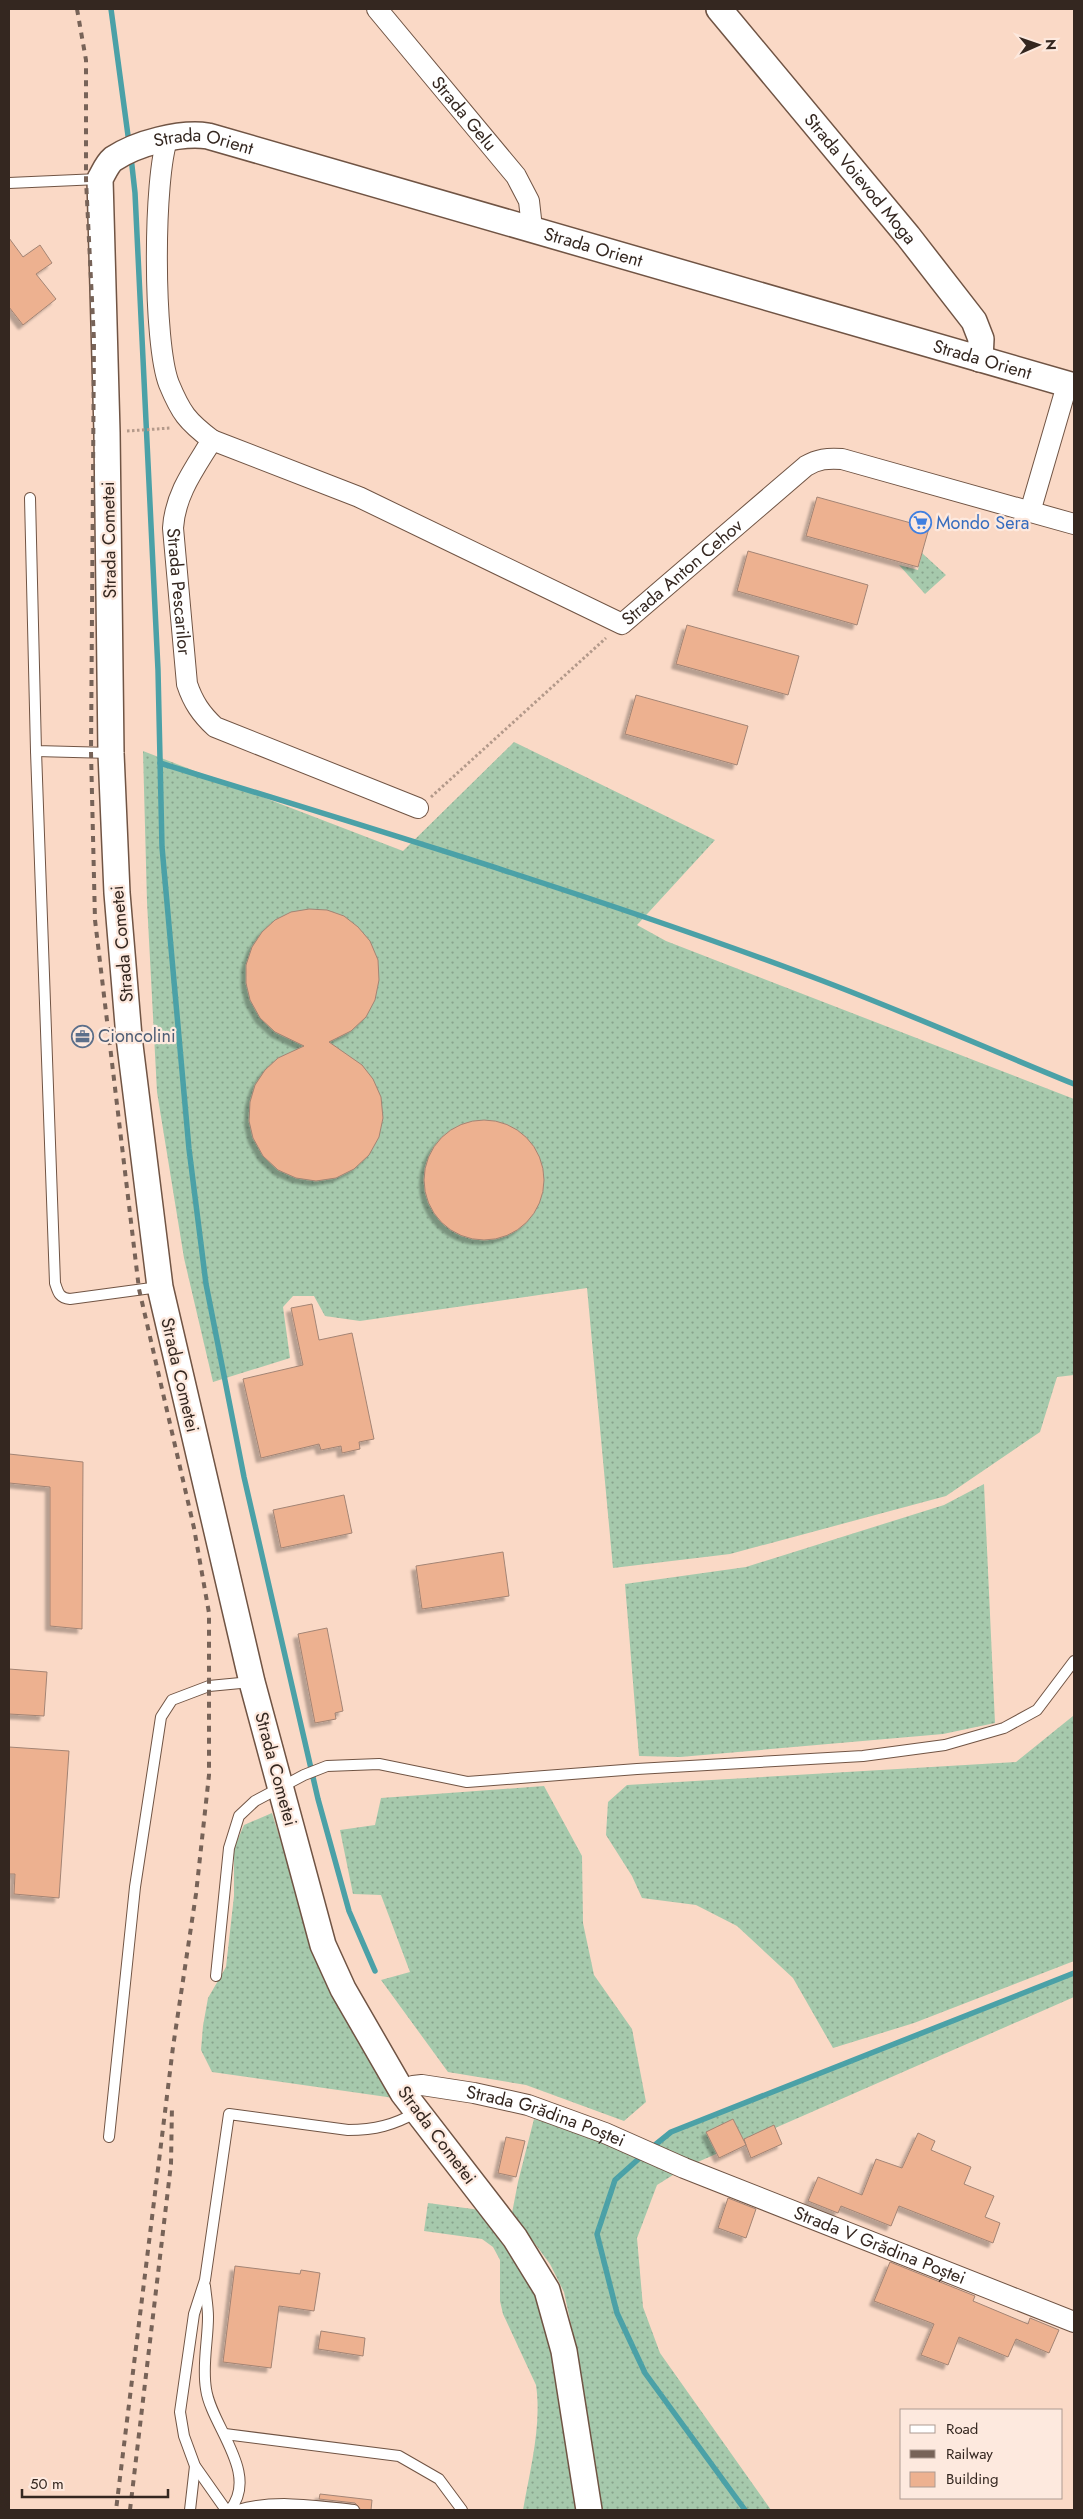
<svg xmlns="http://www.w3.org/2000/svg" width="1083" height="2519" font-family="Jost,sans-serif">
<style>
.grass{fill:url(#grass-dots)}
.lines{fill:none;stroke-linecap:round;stroke-linejoin:round}
.stream{stroke:#4ba1a7;stroke-width:5.5}
.building{fill:#edb190;stroke:#a38474;filter:url(#shadow)}
.service-casing{stroke:#705444;stroke-width:12}
.minor-casing{stroke:#705444;stroke-width:22}
.tertiary-casing{stroke:#705444;stroke-width:28}
.path{stroke:#b3998a;stroke-width:3;stroke-dasharray:2.5 2.5;stroke-linecap:butt}
.service{stroke:#fff;stroke-width:10}
.minor{stroke:#fff;stroke-width:20}
.tertiary{stroke:#fff;stroke-width:25}
.rail{stroke:#776358;stroke-width:4;stroke-dasharray:6 6;stroke-linecap:butt}
.labels{text-anchor:middle;dominant-baseline:central;stroke-width:4.5;stroke-linejoin:round;paint-order:stroke}
.street-label{font-size:18px;fill:#342720;stroke:#fde9de}
.shop-label{font-size:18px;fill:#366cbe;stroke:#fde9de;text-anchor:start}
.service-label{font-size:18px;fill:#4e5e75;stroke:#fde9de;text-anchor:start}
</style>
<defs>
<pattern id="grass-dots" width="8" height="8" patternUnits="userSpaceOnUse" patternTransform="scale(1.25)"><rect width="8" height="8" fill="#a6c9ac"/><path d="M2 2h.1M6 6h.1" fill="none" stroke="#88a38c" stroke-width="1.8" stroke-linecap="round"/></pattern>
<filter id="shadow"><feDropShadow dx="-4.5" dy="4.5" stdDeviation="1" flood-color="#0004"/></filter>
</defs>
<rect width="100%" height="100%" fill="#fad9c6"/>
<g class="grass">
<polygon points="922,553 946,575 925,594 899,565 918,570"/>
<polygon points="514,742 715,840 637,925 666,941 1074,1099 1074,1375 1057,1377 1040,1432 946,1496 730,1554 613,1568 587,1288 360,1321 325,1316 314,1296 293,1296 283,1307 290,1358 213,1382 184,1258 157,1092 147,902 143,751 403,851"/>
<polygon points="984,1484 995,1723 943,1734 680,1757 639,1756 625,1584 746,1567 944,1505"/>
<polygon points="1073,1716 1074,1961 914,2023 833,2048 793,1978 737,1926 696,1905 642,1898 632,1876 606,1835 608,1802 627,1785 1016,1762"/>
<polygon points="544,1786 582,1856 583,1923 594,1975 632,2029 646,2102 624,2121 526,2085 448,2072 381,1980 410,1972 381,1895 353,1894 340,1830 375,1825 381,1798"/>
<polygon points="272,1813 319,1964 394,2098 212,2072 201,2050 203,2026 208,1998 226,1967 234,1896 234,1848 244,1825"/>
<polygon points="1074,1973 1074,1997 684,2168 657,2185 637,2238 643,2307 660,2353 771,2510 602,2510 578,2357 564,2292 550,2264 512,2213 518,2182 534,2119 645,2151 671,2132"/>
<path d="M428,2203L480,2210L516,2258L540,2304L555,2356L579,2510H523C530,2470 542,2425 536,2385L503,2314L500,2301V2260L493,2247L482,2239L424,2231Z"/>
</g>
<g class="lines">
<g class="stream">
<polyline points="111,9 129,143"/>
<polyline points="131,157 135,193 158,670 162,847 189,1149 206,1284 244,1477 318,1799 349,1911 375,1971"/>
<path d="M160,763C374,829 589,894 799,972C892,1006 983,1047 1074,1084"/>
<polyline points="650,2149 671,2132 1074,1973"/>
<polyline points="643,2155 615,2180 597,2234 617,2313 645,2373 745,2510"/>
</g>
</g>
<g class="building">
<polygon points="9,238 23,257 40,245 52,263 36,274 56,299 23,325 9,307"/>
<polygon points="817,497 929,528 918,567 806,536"/>
<polygon points="748,551 868,585 857,625 737,591"/>
<polygon points="687,625 799,656 788,695 676,664"/>
<polygon points="636,695 748,726 737,765 625,734"/>
<polygon points="309,909 327,910 344,916 358,927 370,941 378,960 379,980 375,1000 366,1017 351,1031 329,1042 362,1065 373,1079 381,1097 383,1118 379,1137 369,1155 354,1169 336,1178 316,1181 296,1178 278,1170 263,1156 253,1138 249,1121 250,1102 255,1085 265,1070 278,1058 304,1046 275,1032 260,1018 250,1000 246,983 246,965 252,947 262,932 275,920 291,912"/>
<circle cx="484" cy="1180" r="60"/>
<polygon points="312,1304 319,1340 352,1333 374,1439 359,1442 360,1449 342,1453 341,1446 321,1450 319,1444 261,1458 243,1379 303,1365 291,1308"/>
<polygon points="9,1454 83,1462 82,1629 50,1626 50,1487 9,1483"/>
<polygon points="344,1495 352,1533 281,1548 273,1510"/>
<polygon points="503,1552 509,1596 422,1609 416,1566"/>
<polygon points="327,1628 343,1711 335,1713 336,1719 315,1723 298,1634"/>
<polygon points="9,1669 47,1672 44,1716 9,1714"/>
<polygon points="9,1747 69,1751 59,1898 14,1894 15,1874 9,1874"/>
<polygon points="733,2119 746,2145 744,2139 774,2125 782,2144 751,2158 746,2145 719,2158 706,2132"/>
<polygon points="918,2133 935,2141 931,2150 971,2167 964,2184 994,2196 985,2217 1000,2223 993,2243 899,2206 891,2226 841,2206 838,2213 808,2201 818,2177 862,2195 876,2159 902,2168"/>
<polygon points="506,2137 525,2141 516,2177 498,2173"/>
<polygon points="728,2198 756,2209 746,2238 718,2228"/>
<polygon points="890,2262 975,2296 973,2301 1028,2324 1030,2318 1059,2330 1049,2353 1016,2339 1008,2357 959,2337 948,2365 921,2355 934,2324 874,2301"/>
<polygon points="235,2266 300,2274 301,2270 320,2273 314,2311 279,2306 271,2368 223,2362"/>
<polygon points="321,2331 365,2338 363,2356 318,2349"/>
<polygon points="320,2494 372,2500 371,2510 361,2510 355,2503 319,2499"/>
</g>
<g class="lines">
<defs>
<g id="service">
<polyline points="9,183 99,179"/>
<polyline points="30,498 36,751 111,753"/>
<path d="M36,751L55,1283C58,1292 59,1298 70,1299L159,1287"/>
<polyline points="216,1976 229,1848 239,1816 255,1801 304,1775 327,1766 379,1764 467,1782 637,1769 863,1756 945,1745 1004,1728 1037,1710 1074,1661"/>
<polyline points="109,2137 135,1887 161,1717 172,1700 209,1686 251,1682"/>
<path d="M205,2286C206,2296 208,2307 208,2317C208,2341 202,2365 206,2389C211,2426 260,2473 230,2510"/>
<polyline points="225,2434 399,2456 439,2479 462,2510"/>
<polyline points="190,2510 195,2466"/>
<path d="M226,2510L195,2466L184,2436L180,2412L194,2314L205,2280L229,2114L348,2130C375,2130 394,2125 417,2112"/>
<path d="M238,2510C276,2499 316,2506 354,2510"/>
</g>
<g id="minor">
<path id="s1" d="M377,9L516,176L529,201L532,228"/>
<path id="s2" d="M168,137C153,177 153,343 169,384C181,413 187,421 212,440C195,468 175,494 173,528L187,684C193,702 201,714 215,727L418,808"/>
<path id="s3" d="M212,440L359,497L622,624L806,466C818,459 827,458 842,459L1074,524"/>
<polyline points="1030,512 1067,385"/>
<path id="s4" d="M403,2093L413,2086L422,2085L474,2093L528,2105L605,2133L684,2168L1074,2322"/>
</g>
<g id="tertiary">
<path id="s5" d="M719,9L908,236L974,321L981,339L980,359"/>
<path id="s6" d="M589,2510L564,2351L547,2290L515,2238L403,2093L343,1989L323,1945L252,1682L160,1287L129,1037L117,893L111,753L107,432L100,179C104,172 107,164 113,159C137,143 180,132 208,136L1074,386"/>
</g>
</defs>
<use href="#service" class="service-casing"/>
<use href="#minor" class="minor-casing"/>
<use href="#tertiary" class="tertiary-casing"/>
<g class="path">
<polyline points="127,431 171,428"/>
<polyline points="431,797 606,638"/>
</g>
<use href="#service" class="service"/>
<use href="#minor" class="minor"/>
<use href="#tertiary" class="tertiary"/>
<g class="rail">
<polyline points="77,9 86,60 86,180 94,340 91,752 95,920 139,1289 194,1528 209,1613 209,1775 196,1894 173,2047 116,2510"/>
<polyline points="130,2510 171,2164 172,2105"/>
</g>
</g>
<defs>
<symbol id="supermarket-ring" viewBox="-11 -11 22 22"><circle r="9.5" fill="#fde9de" stroke="#3f7fe0" stroke-width="1.5"/><path d="M-6-5.5h2.5l.6 2H6L4.5 2H-2.5L-4.4-4H-6ZM-1.5 3.2a1.3 1.3 0 1 0 .1 0ZM3 3.2a1.3 1.3 0 1 0 .1 0Z" fill="#3f7fe0"/></symbol>
<symbol id="office-ring" viewBox="-11 -11 22 22"><circle r="9.5" fill="#fde9de" stroke="#5c6f8a" stroke-width="1.5"/><path d="M-6-3h4V-5.5h4V-3h4V5H-6ZM-1-4.5V-3h2v-1.5ZM-6 0V1H6V0Z" fill="#5c6f8a"/></symbol>
</defs>
<g fill-rule="evenodd">
<use href="#supermarket-ring" x="908" y="510" width="25" height="25"/>
<use href="#office-ring" x="70" y="1024" width="25" height="25"/>
</g>
<g class="labels">
<g class="street-label">
<text stroke="none"><textPath href="#s1" startOffset="136">Strada Gelu</textPath></text>
<text stroke="none"><textPath href="#s6" startOffset="2545">Strada Orient</textPath></text>
<text stroke="none"><textPath href="#s5" startOffset="221">Strada Voievod Moga</textPath></text>
<text stroke="none"><textPath href="#s6" startOffset="2950">Strada Orient</textPath></text>
<text stroke="none"><textPath href="#s6" startOffset="3355">Strada Orient</textPath></text>
<text transform="translate(109 540) rotate(-91)">Strada Cometei</text>
<text stroke="none"><textPath href="#s3" startOffset="529">Strada Anton Cehov</textPath></text>
<text stroke="none"><textPath href="#s2" startOffset="482">Strada Pescarilor</textPath></text>
<text transform="translate(122 944) rotate(-95)">Strada Cometei</text>
<text transform="translate(180 1375) rotate(77)">Strada Cometei</text>
<text transform="translate(276 1769) rotate(75)">Strada Cometei</text>
<text stroke="none"><textPath href="#s4" startOffset="149">Strada Grădina Poștei</textPath></text>
<text transform="translate(437 2135) rotate(53)">Strada Cometei</text>
<text stroke="none"><textPath href="#s4" startOffset="508">Strada V Grădina Poștei</textPath></text>
</g>
<g class="shop-label">
<text x="936" y="523">Mondo Sera</text>
</g>
<g class="service-label">
<text x="98" y="1036">Cioncolini</text>
</g>
</g>
<rect width="1083" height="2519" fill="none" stroke="#342720" stroke-width="20"/>
<rect x="900" y="2409" width="162" height="90" fill="#fde9de" stroke="#ad9b92"/>
<rect x="910" y="2425" width="25" height="8" fill="#ffffff" stroke="#ad9b92"/>
<text x="946" y="2434" font-size="15" fill="#342720">Road</text>
<rect x="910" y="2450" width="25" height="8" fill="#776358" stroke="#ad9b92"/>
<text x="946" y="2459" font-size="15" fill="#342720">Railway</text>
<rect x="910" y="2472" width="25" height="15" fill="#edb190" stroke="#ad9b92"/>
<text x="946" y="2484" font-size="15" fill="#342720">Building</text>
<g transform="translate(1038 45) rotate(88)" stroke="#fde9de" stroke-width="4" paint-order="stroke">
<path d="M0-4L9 19L0 12L-9 19Z" fill="#342720"/>
<text y="-8" font-size="14" font-weight="bold" text-anchor="middle" fill="#342720">N</text>
</g>
<path d="M22 2489v8h146v-8" fill="none" stroke="#342720" stroke-width="2.5"/>
<text x="30" y="2489" font-size="15" fill="#342720" stroke="#fde9de" stroke-width="4" paint-order="stroke">50 m</text>
</svg>
